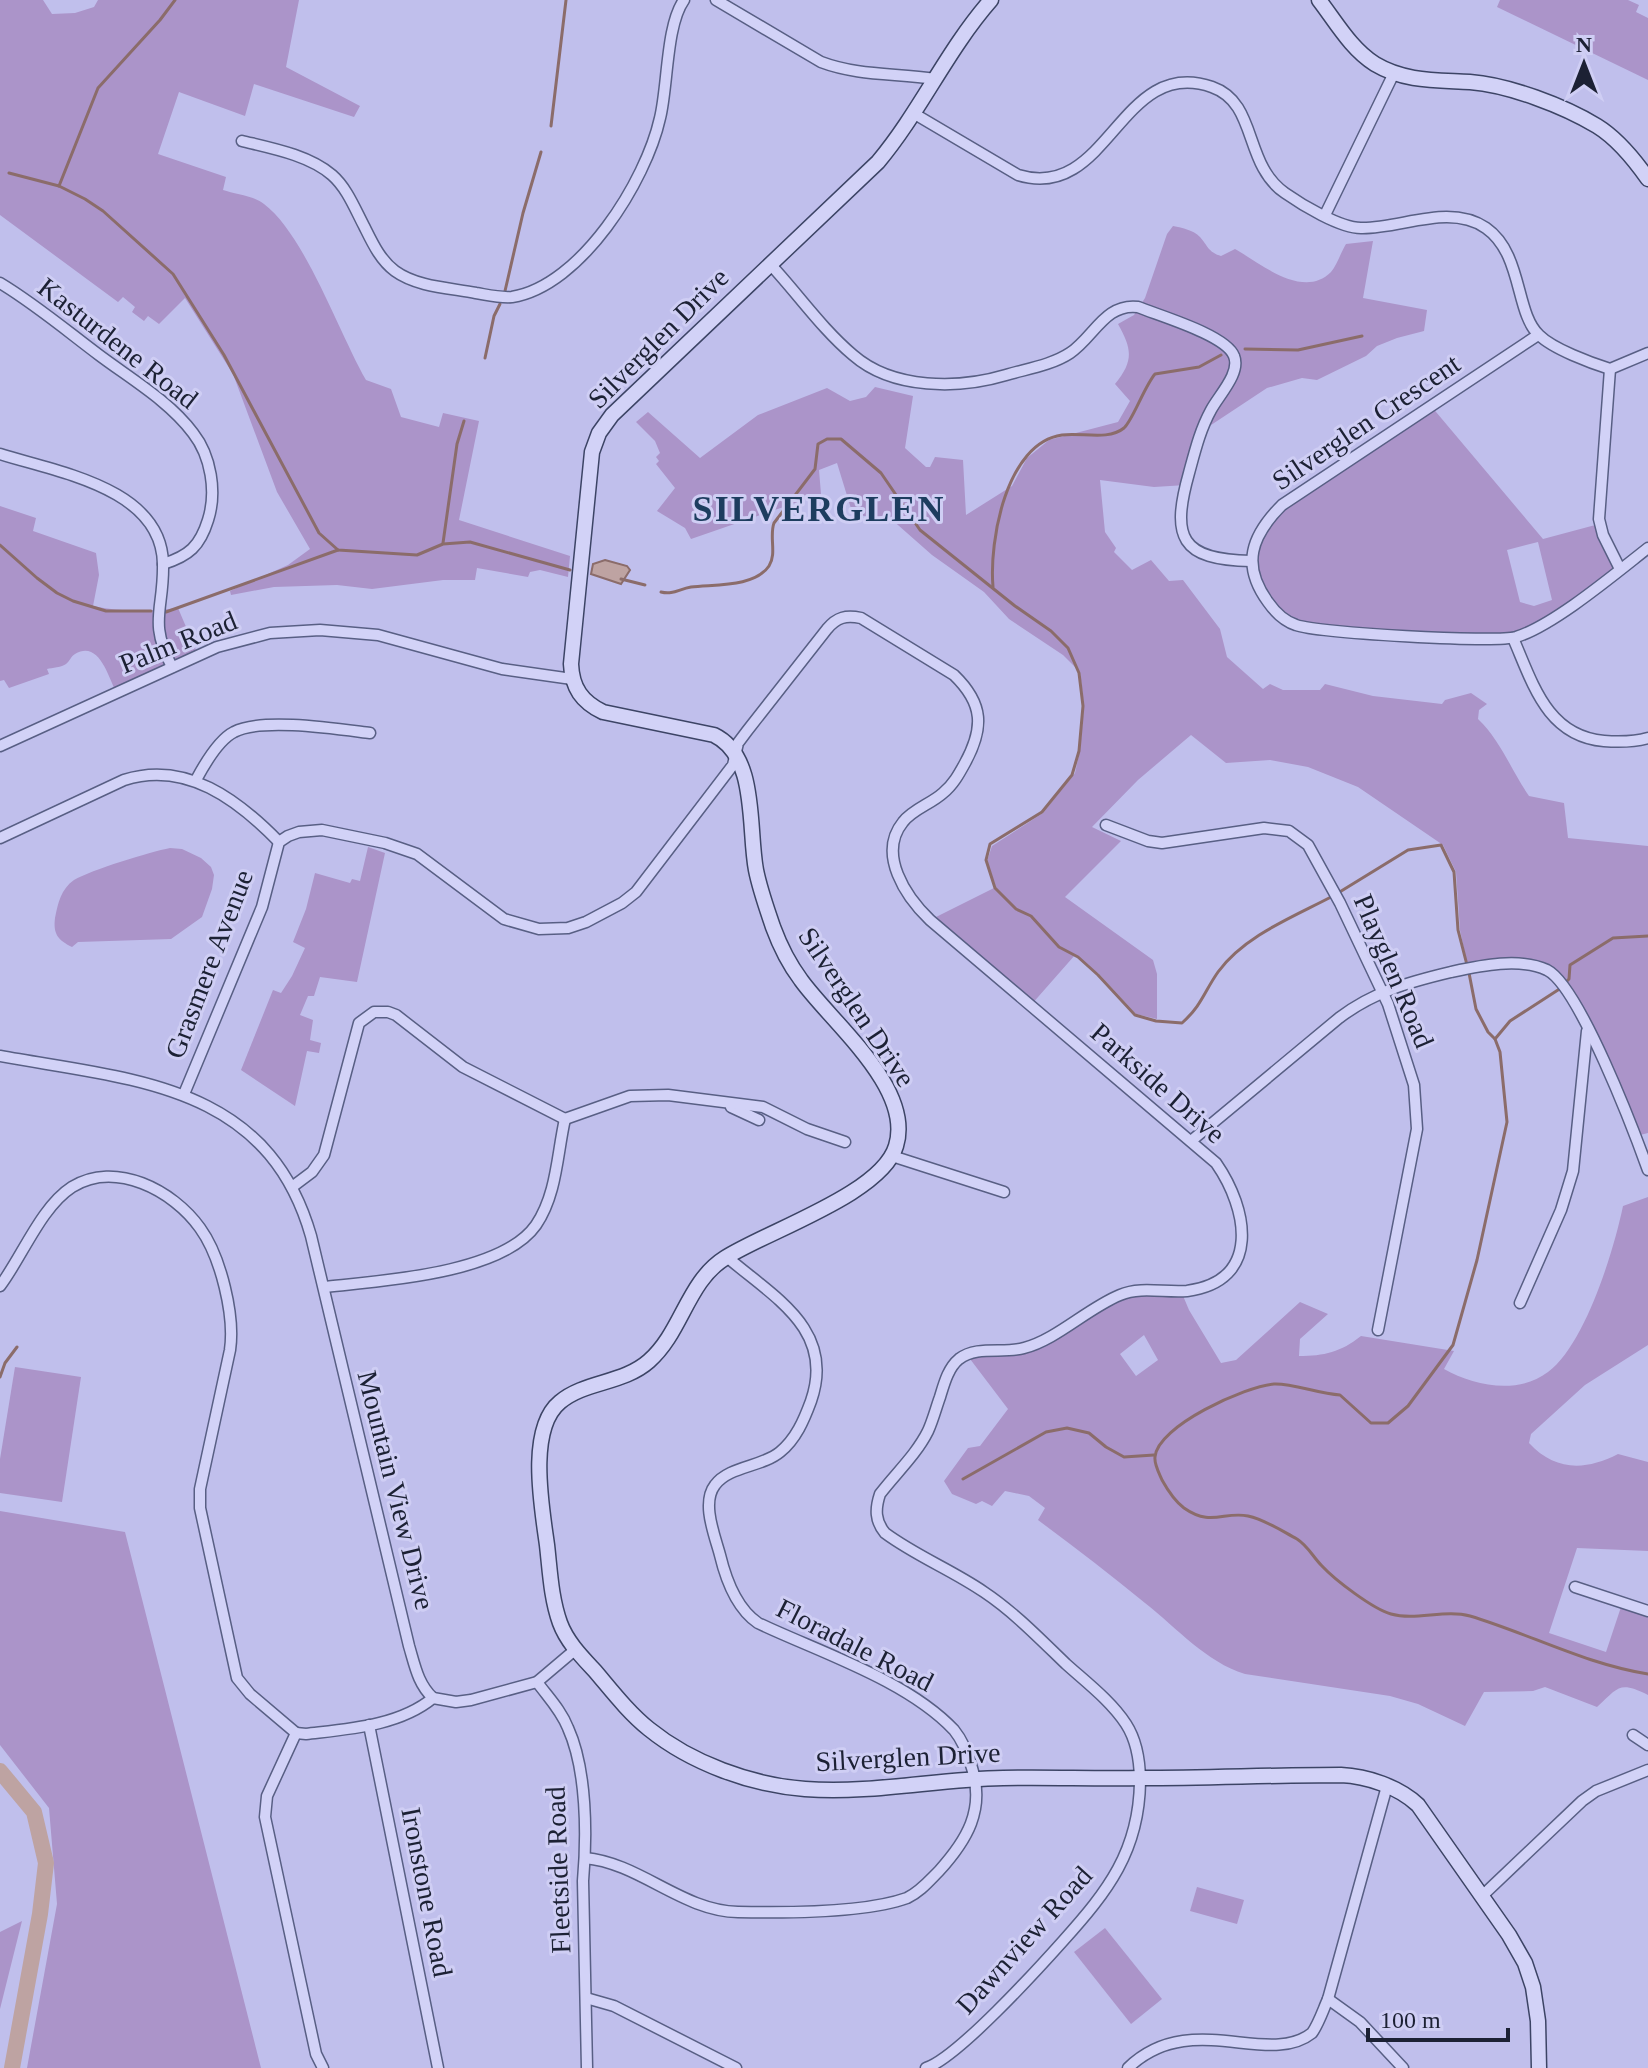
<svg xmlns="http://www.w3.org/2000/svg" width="1648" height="2068" font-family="Georgia,serif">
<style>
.green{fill:#ab94c9;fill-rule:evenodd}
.water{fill:#bea3a2;stroke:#8b6c6a;stroke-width:2}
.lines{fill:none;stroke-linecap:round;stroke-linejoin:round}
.stream{stroke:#8b6c6a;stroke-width:3}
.river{stroke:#bea3a2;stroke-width:16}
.street-casing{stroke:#585f84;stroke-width:13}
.secondary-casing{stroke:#3c4465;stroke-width:17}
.street{stroke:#d2d2f7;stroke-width:10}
.secondary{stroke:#d2d2f7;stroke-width:14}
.labels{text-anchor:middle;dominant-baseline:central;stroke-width:6;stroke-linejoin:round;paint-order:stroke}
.street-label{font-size:28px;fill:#1c2134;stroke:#cfcef4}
.district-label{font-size:36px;font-weight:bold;letter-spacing:2px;fill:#1d3d5f;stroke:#cfcef4}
</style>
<rect width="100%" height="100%" fill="#c0bfec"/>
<g class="green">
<path d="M0,0H43L52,14L75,13L94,7L98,0H299L286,67L360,106L354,117L254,84L245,116L179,92L158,154L226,177L223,190C235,194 255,196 264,204C305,235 339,333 366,380L391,389L401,417L439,427L443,413L479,421L459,520L570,556L568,577L540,570L530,572L528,577L477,568L475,580H443L372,589L337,585L274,587L231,595L230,591L288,565L310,549L277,492L233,374L185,298L159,324L148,316L144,321L132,312L135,307L123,297L118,302L0,215Z"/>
<polygon points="1500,0 1628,0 1639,5 1636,12 1648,18 1648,80 1497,7"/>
<path d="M1173,226C1183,228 1193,230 1200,237C1208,246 1208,252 1221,256L1235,249C1260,263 1303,300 1331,272C1337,265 1341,252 1346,244L1373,241L1363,298L1427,310L1424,331L1397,338L1377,346L1366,356L1317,380L1302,378L1267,388L1202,431L1186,485L1154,487L1100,480L1105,532L1116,548L1114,552L1132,570L1151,560L1169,581L1183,580L1220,629L1227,657L1263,689L1270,684L1283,690H1320L1325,684L1373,696L1442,704L1445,700L1471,693L1487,704L1479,710L1478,719C1501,741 1511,770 1529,796L1564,803L1568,838L1648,846V1133L1636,1136L1559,979L1528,963L1468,969L1460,930L1456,872L1443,845L1358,787L1308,767L1270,760L1226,763L1191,735L1138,780L1092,827L1121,841L1065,897L1153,960L1157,974V1019L1136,1014L1099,974L1075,955L1031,1005L930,920L996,887L987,861L992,846L1043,813L1075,773L1080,750L1084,706L1080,672L1063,655L1009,619L984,592L932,555L890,518L853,515L837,463L819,470L821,494L691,539L685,528L657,511L675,488L656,464L659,461L656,457L660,453L655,441L636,422L648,412L700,458L758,415L827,388L850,401L866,397L875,387L913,396L905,448L926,467H930L935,457L963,460L966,515L1012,486L1027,458L1049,440L1118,422L1130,401L1115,384C1134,361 1132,349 1118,324L1134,315L1145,298L1167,234Z"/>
<path d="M1431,406L1543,539L1599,524L1620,570L1590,591L1512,639L1301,627L1272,608L1250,561L1269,519ZM1538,542L1552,600L1534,606L1520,602L1507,550Z"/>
<path d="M0,506L36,518L33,531L96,553L99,575L93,606C119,612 152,611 178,608L198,655L116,692C108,676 99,640 75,654C71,656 70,661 66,664C62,667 52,668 47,669L49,674L9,688L4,680L0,681Z"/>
<polygon points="368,847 385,853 357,982 320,977 314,996 308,996 300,1015 313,1020 310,1040 321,1043 319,1053 307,1051 295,1106 241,1070 273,990 281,993 292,976 305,948 293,942 306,909 315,873 350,883 352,879 360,881"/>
<path d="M170,848L182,849L201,858L211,867L214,875L212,889L202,917L171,939L78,942L72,947C58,940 53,934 55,918C58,903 61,889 74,880C91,870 150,852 170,848Z"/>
<path d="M1648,1197V1345L1585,1385L1531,1434L1529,1443C1555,1471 1585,1471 1618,1454L1648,1462V1551L1577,1548L1549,1633L1606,1652L1622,1604L1648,1612V1695C1619,1681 1619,1687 1597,1707L1545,1687L1533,1691L1484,1692L1465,1726L1418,1704L1390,1696L1245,1674C1206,1662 1177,1628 1145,1603C1110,1574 1074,1547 1038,1520L1045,1508L1029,1496L1005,1491L992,1506L982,1501L976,1504L952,1494L944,1481L968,1448L980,1446L1008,1409L967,1355L1015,1351L1120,1295L1181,1291L1189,1310L1221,1363L1236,1360L1300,1302L1328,1314L1300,1339L1299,1356C1324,1356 1341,1352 1361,1336L1454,1351L1444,1369C1474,1386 1518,1395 1548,1372C1585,1345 1614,1250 1623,1206ZM1144,1335L1158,1360L1136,1376L1120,1354Z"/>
<polygon points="15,1367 81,1377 62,1502 0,1493 0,1459"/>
<polygon points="0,1511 125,1532 261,2068 27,2068 57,1904 49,1808 0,1745"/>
<polygon points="1197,1887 1244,1900 1237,1924 1190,1911"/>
<polygon points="22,1921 0,2009 0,1932"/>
<polygon points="1105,1928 1162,1999 1131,2024 1074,1952"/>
</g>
<polygon class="water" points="605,560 627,566 630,570 621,584 591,574 593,564"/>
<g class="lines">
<g class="stream">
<polyline points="551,126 566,0"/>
<polyline points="9,173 59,186 85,199 103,211 173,274 224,355 319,533 338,550 417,555 443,544 470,542 570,570"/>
<polyline points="59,186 98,88 160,20 175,0"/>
<polyline points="505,291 523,213 541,152"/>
<polyline points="1245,349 1298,350 1362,336"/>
<polyline points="485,358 494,316 500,304"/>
<polyline points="443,543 457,444 464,421"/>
<polyline points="0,545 37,578 57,593 73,601 106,611 151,611"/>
<polyline points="621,579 645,585"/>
<path d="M993,587C989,541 1006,443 1062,435C1081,432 1108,441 1124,428C1133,420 1144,387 1155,374L1199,367L1221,355"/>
<path d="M661,592C673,595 679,589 691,587C713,584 754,588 769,566C777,554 769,536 774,523L815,469L818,444L827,439H841L881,473L920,530L1015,606L1051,631L1068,648L1079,673L1083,706L1079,751L1072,775L1042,812L990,844L986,860L995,888L1016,909L1031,916L1059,947L1078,957L1098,975L1135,1015L1156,1021L1182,1023C1202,1005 1204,992 1218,972C1244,936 1293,917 1331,897"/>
<polyline points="166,612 338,550"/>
<polyline points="1338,893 1408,850 1441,845 1454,872 1458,930 1467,965"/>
<path d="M1469,973L1476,1009L1488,1032L1495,1039L1500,1052L1507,1122L1477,1260L1453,1345L1408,1406L1388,1423H1371L1340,1395C1319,1394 1292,1383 1274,1384C1246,1386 1157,1426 1155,1457C1154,1464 1159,1473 1162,1480C1167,1489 1176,1502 1184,1508C1211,1527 1224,1511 1248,1516C1266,1520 1282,1531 1297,1539C1308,1546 1313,1557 1322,1566C1335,1580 1373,1609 1391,1614C1416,1621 1445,1609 1470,1616C1530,1634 1585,1664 1648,1674"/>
<polyline points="1566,982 1569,979 1570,965 1613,938 1648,936"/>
<polyline points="1495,1039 1510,1021 1561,988"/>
<polyline points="0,1377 5,1363 17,1347"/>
<polyline points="963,1479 1046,1432 1067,1428 1089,1433 1106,1447 1124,1457 1154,1455"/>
</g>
<polyline class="river" points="0,1771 34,1812 46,1863 40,1914 12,2068"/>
<defs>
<g id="street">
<path d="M716,0L821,62C858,76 896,73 935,79"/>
<path d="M913,113L1018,175C1109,203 1120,55 1212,87C1258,103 1243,164 1285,193C1302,205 1340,228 1361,228C1401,229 1449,203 1486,228C1523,254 1515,313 1539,335C1553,349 1591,363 1610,369L1648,353"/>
<path d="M242,141C271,148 309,155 332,175C347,188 355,209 364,226C372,242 380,260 395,271C417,287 450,288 476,293C488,295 500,298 512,297C581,286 646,181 660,118C668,86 666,25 684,0"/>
<polyline points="1325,215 1394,73"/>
<path d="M770,264C798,294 822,329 853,355C893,390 959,389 1006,375C1026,369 1052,365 1070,353C1094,337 1105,303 1138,307C1160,316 1226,335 1234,356C1241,373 1219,395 1211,410C1200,430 1195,451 1189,473C1171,537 1180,560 1251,561"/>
<path d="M0,283C35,304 67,331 99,355C131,379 169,401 193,433C211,456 217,492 208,520C200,546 189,556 163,564"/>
<path d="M1538,335L1282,505C1251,536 1241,565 1268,602C1275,612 1284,621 1296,625C1318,633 1494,643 1516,637C1553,626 1616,573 1648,548"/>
<polyline points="1610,369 1599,519 1603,535 1620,569"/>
<path d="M0,454C57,472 162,488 163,564C164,610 148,621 172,667"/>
<path d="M1513,638C1533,684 1547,736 1604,741C1618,742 1634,742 1648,738"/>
<polyline points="0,746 217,647 270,633 320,630 378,635 502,669 572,679"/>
<path d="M196,780C204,765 218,740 234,732C261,717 338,729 370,733"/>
<polyline points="1106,825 1148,841 1162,843 1264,828 1289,831 1308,845 1340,903 1388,1004 1414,1085 1417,1129 1378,1330"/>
<path d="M0,838L124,780C186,760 238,800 279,842"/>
<path d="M0,1056C132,1080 267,1083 311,1236L409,1646C415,1666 418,1684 433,1698"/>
<path d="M184,1094L262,907L279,842L288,836L299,832L322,830L385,843L417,854L504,919L539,929L568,928L586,922L622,903L636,892L733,765L738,743L747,731L827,629C837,617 846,615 861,618L954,675C984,704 984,728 965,763C959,774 953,785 943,793C931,804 913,809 903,822C877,854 906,897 930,920L1216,1163C1248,1209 1262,1281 1187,1291C1165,1293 1141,1286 1120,1295C1088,1308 1056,1340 1024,1348C1004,1354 977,1345 959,1359C948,1368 944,1384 940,1397C936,1408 933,1420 928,1431C916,1455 896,1473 880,1494C875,1509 875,1521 885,1533C916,1556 952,1570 984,1592C1014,1612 1040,1639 1066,1664C1086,1682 1111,1701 1126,1724C1137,1741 1140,1762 1140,1782C1139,1851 1108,1891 1063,1941C1038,1969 957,2058 926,2068"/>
<polyline points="731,1107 759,1120"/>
<path d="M1191,1141L1339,1018C1373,992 1409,982 1451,972C1479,966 1519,957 1547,970C1579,986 1634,1131 1648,1170"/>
<polyline points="892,1156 1004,1192"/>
<polyline points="292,1187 312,1172 324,1155 359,1023 374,1012 388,1012 396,1015 463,1067 565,1119 630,1096 668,1095 763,1107 807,1129 845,1142"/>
<path d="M0,1286C22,1257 41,1207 72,1187C115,1160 173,1190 200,1228C221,1257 235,1316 230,1350L200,1489V1508L237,1678L250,1694L296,1733"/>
<path d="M324,1287C380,1281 502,1274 536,1225C557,1194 557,1154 565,1119"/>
<polyline points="1520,1303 1561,1210 1573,1171 1587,1031"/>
<polyline points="1575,1587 1648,1611"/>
<path d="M537,1682C548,1697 561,1710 568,1728C587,1770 587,1836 583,1881L587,2068"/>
<polyline points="369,1725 438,2068"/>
<polyline points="296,1733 267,1796 265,1817 316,2054 323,2068"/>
<path d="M296,1733L306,1734C348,1729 399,1726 433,1698L456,1702L471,1700L537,1682L576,1649"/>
<polyline points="1633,1735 1648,1745"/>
<path d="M585,1858C640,1863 682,1911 738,1912C784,1913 865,1913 907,1898C920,1892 929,1881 939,1871C967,1840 985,1810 972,1768C968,1754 963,1741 954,1730C907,1680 819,1652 758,1623C736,1608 726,1580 720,1555C715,1536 701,1503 715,1485C729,1466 762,1467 780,1452C796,1439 804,1420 811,1401C836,1329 773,1297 727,1257"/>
<polyline points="1482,1896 1582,1801 1596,1791 1648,1770"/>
<polyline points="586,1998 614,2006 736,2068"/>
<polyline points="1328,1999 1360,2022 1403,2068"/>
<path d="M1128,2068C1190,2008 1268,2068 1312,2033C1319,2023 1323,2010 1328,1999L1387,1786"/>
</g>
<g id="secondary">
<path d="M991,0C947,50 920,112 878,162L612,415L599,433L592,452L571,664C572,688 582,702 603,712L714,735C758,756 748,828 756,870C760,890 767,909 773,927C780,946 789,964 801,980C831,1022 914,1088 896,1146C882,1194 767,1231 725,1258C687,1282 682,1332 649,1361C623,1384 585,1381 560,1402C527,1429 542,1508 547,1545C550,1571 551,1598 560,1623C567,1642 582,1657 595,1671C612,1691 628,1712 649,1729C691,1763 751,1785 805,1789C871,1794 937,1779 1003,1778C1049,1777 1096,1779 1142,1778C1208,1778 1275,1775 1341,1775C1367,1776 1399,1787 1418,1805L1509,1935L1525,1963L1533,1987L1538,2021L1539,2068"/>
<path d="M1319,0C1336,22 1351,49 1375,64C1405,82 1437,80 1470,82C1509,85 1564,106 1597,126C1618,139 1634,159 1648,179"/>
</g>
</defs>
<use href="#street" class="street-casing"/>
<use href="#secondary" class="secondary-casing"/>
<use href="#street" class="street"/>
<use href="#secondary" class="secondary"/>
</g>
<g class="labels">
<g class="street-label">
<text transform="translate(658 338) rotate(-45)">Silverglen Drive</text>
<text transform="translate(118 343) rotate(38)">Kasturdene Road</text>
<text transform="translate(1366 422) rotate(-34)">Silverglen Crescent</text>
<text transform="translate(178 642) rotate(-22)">Palm Road</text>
<text transform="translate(209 964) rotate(-69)">Grasmere Avenue</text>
<text transform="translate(1394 971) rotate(67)">Playglen Road</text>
<text transform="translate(857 1007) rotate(56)">Silverglen Drive</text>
<text transform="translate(1158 1083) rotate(41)">Parkside Drive</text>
<text transform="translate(396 1490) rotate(76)">Mountain View Drive</text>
<text transform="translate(855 1645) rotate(27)">Floradale Road</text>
<text transform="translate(908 1757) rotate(-3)">Silverglen Drive</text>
<text transform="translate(558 1870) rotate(-92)">Fleetside Road</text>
<text transform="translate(427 1892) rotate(79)">Ironstone Road</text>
<text transform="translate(1024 1940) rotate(-48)">Dawnview Road</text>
</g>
<g class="district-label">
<text x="819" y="509">SILVERGLEN</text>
</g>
</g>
<g transform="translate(1584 64)" stroke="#cfcef4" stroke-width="6" paint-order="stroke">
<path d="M0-6L14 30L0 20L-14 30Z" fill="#1c2134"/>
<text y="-12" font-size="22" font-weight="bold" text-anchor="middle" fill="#1c2134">N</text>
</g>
<path d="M1368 2028v12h140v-12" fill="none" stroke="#1c2134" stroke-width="4"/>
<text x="1380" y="2028" font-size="24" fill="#1c2134" stroke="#cfcef4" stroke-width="6" paint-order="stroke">100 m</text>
</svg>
